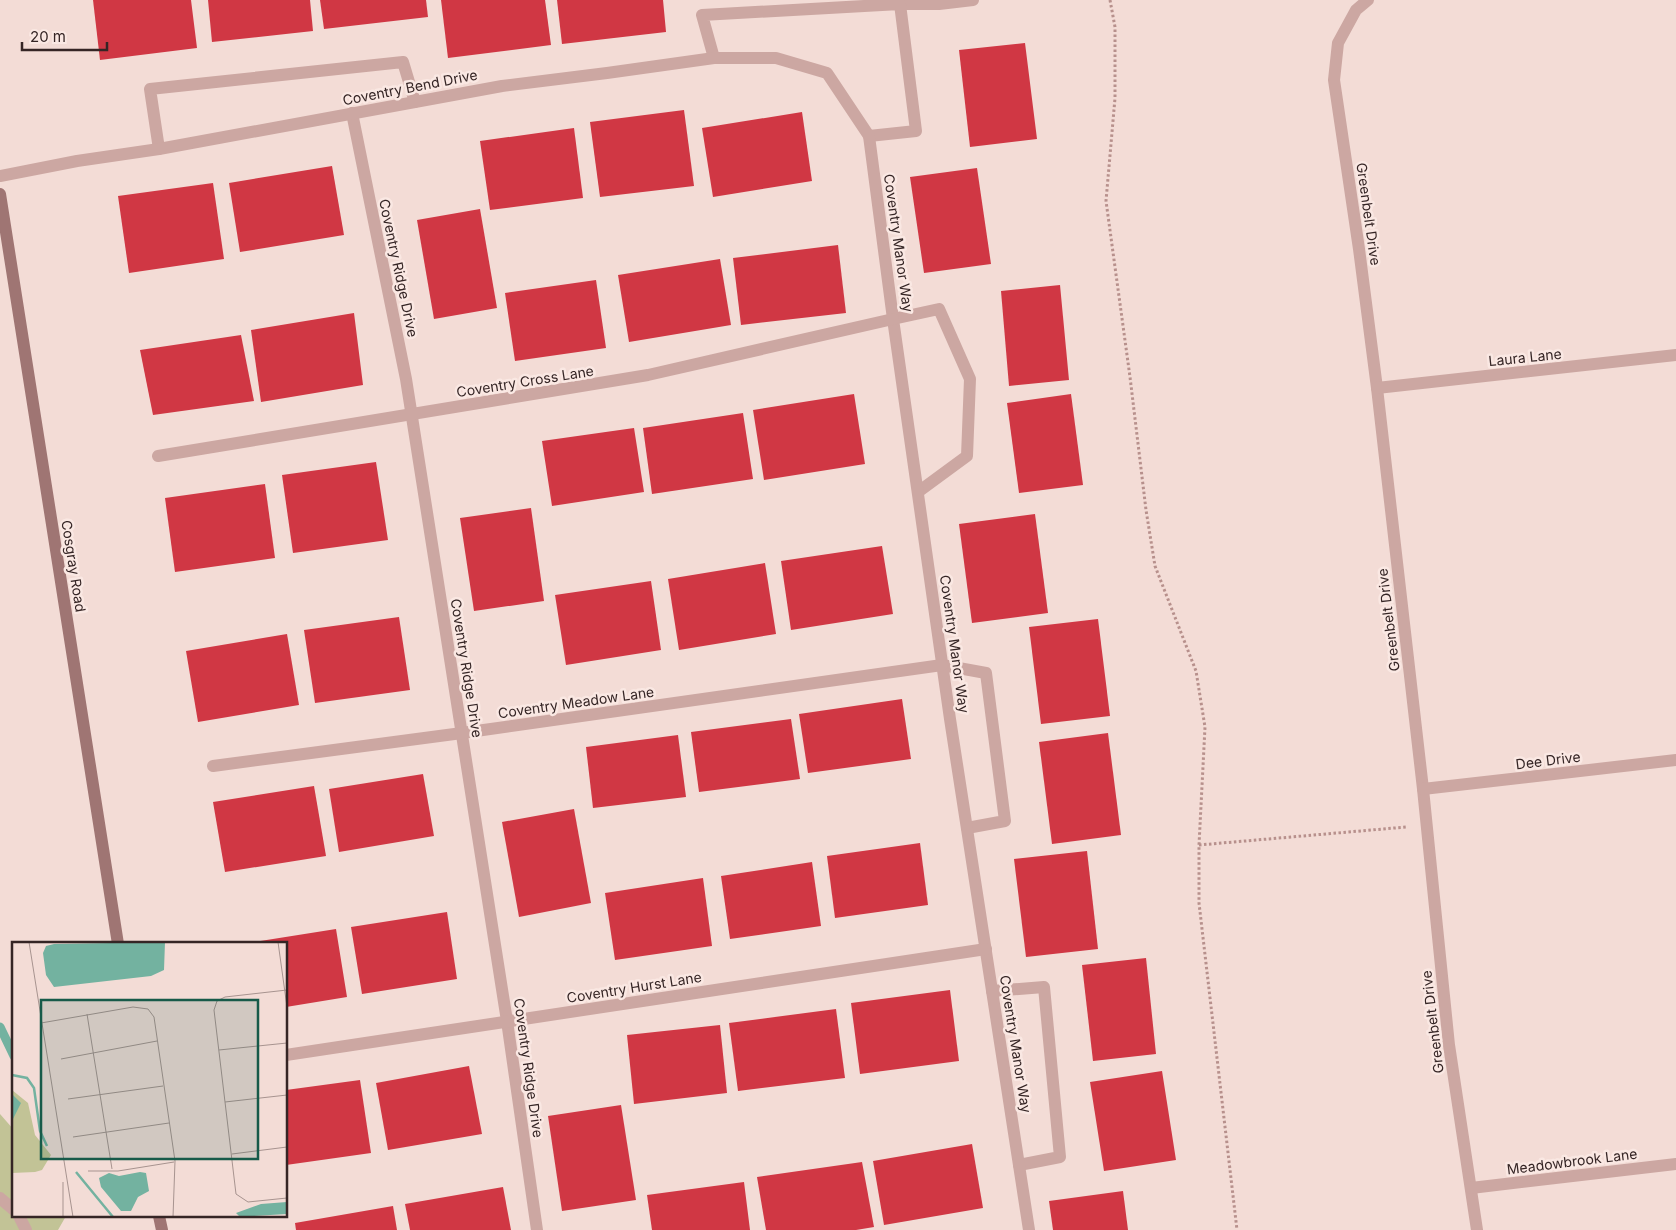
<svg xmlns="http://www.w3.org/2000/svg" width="1676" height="1230" font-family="Inter,sans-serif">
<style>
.green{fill:#c2c396}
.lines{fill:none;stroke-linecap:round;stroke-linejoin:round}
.stream{stroke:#73b2a0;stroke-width:9}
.building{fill:#d03744}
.path{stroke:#b7908c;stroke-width:3;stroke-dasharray:2.5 2.5;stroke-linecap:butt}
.service{stroke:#cca7a2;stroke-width:12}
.minor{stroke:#cca7a2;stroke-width:12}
.secondary{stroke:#9f7573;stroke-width:12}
.labels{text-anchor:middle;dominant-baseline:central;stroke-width:5;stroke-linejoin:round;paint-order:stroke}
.street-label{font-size:14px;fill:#352525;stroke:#fae8e3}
.inset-river{fill:none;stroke:#73b2a0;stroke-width:2.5}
.inset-road{fill:none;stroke:#a7938f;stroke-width:1}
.view{fill:#175a49;fill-opacity:0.15;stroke:#175a49;stroke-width:2.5}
.inset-edge{fill:none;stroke:#352525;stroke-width:2.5}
</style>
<rect width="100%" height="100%" fill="#f3dcd6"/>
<polygon class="green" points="0,1114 14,1130 14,1216 66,1216 58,1230 0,1230"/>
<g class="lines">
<polyline class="stream" points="0,1027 14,1056"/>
</g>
<g class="building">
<polygon points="93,0 191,0 197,48 100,60"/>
<polygon points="208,0 310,0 313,31 212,42"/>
<polygon points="320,0 426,0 428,17 324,29"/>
<polygon points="441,0 545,0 551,45 448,58"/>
<polygon points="557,0 663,0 666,32 562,44"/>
<polygon points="1025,43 1037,139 970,147 959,50"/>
<polygon points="684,110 694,186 600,197 590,122"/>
<polygon points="802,112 812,181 713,197 702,128"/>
<polygon points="574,128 583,198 490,210 480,141"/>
<polygon points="332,166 344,235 240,252 229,183"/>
<polygon points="977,168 991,264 924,273 910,177"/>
<polygon points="213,183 224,259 129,273 118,196"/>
<polygon points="480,209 497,308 434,319 417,220"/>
<polygon points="838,245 846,313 741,325 733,258"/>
<polygon points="720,259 731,325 629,342 618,275"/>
<polygon points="596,280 606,348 515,361 505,293"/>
<polygon points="1060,285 1069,380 1009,386 1001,291"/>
<polygon points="354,313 363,385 261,402 251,330"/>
<polygon points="241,335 254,401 153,415 140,350"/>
<polygon points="854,394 865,464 764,480 753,410"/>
<polygon points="1071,394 1083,485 1019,493 1007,403"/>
<polygon points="743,413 753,479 652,494 643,428"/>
<polygon points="634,428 644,492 552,506 542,441"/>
<polygon points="376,462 388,540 293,553 282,475"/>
<polygon points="265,484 275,558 175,572 165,498"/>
<polygon points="531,508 544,601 474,611 460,518"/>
<polygon points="1035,514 1048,613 972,623 959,524"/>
<polygon points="882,546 893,614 791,630 781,561"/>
<polygon points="765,563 776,634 679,650 668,579"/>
<polygon points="651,581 661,650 566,665 555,595"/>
<polygon points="399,617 410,690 315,703 304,630"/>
<polygon points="1098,619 1110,716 1041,724 1029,627"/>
<polygon points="287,634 299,705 198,722 186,651"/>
<polygon points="902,699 911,759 808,773 799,714"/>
<polygon points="791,719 800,779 699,792 691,732"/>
<polygon points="1108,733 1121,835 1052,844 1039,742"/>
<polygon points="678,735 686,797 593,808 586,747"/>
<polygon points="423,774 434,836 339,852 329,789"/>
<polygon points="314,786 326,856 225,872 213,802"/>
<polygon points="574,809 591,903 519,917 502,822"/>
<polygon points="920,843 928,905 835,918 827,856"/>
<polygon points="1087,851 1098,949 1026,957 1014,859"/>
<polygon points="812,862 821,926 730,939 721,876"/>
<polygon points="703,878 712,946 615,960 605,893"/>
<polygon points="447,912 457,979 362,994 351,927"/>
<polygon points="336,929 347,997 286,1007 286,944 247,943"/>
<polygon points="1146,958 1156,1054 1093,1061 1082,965"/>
<polygon points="950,990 959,1061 860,1074 851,1003"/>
<polygon points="836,1009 845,1078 738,1091 729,1023"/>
<polygon points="720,1025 727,1093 634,1104 627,1035"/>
<polygon points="469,1066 482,1134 388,1150 376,1083"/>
<polygon points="1162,1071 1176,1160 1104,1171 1090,1082"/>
<polygon points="360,1080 371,1153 286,1165 286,1090"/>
<polygon points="621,1105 636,1200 562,1211 548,1116"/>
<polygon points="972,1144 983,1208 884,1225 873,1161"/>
<polygon points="862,1162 874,1227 856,1230 766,1230 757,1177"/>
<polygon points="744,1182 750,1230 652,1230 647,1195"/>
<polygon points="503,1187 511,1230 410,1230 405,1204"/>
<polygon points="1123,1191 1128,1230 1053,1230 1049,1201"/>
<polygon points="393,1206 397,1230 296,1230 295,1223"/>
</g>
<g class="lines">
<g class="path">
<polyline points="1110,0 1115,27 1115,98 1106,201 1130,377 1146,510 1155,566 1196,671 1205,727 1199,845 1199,903 1237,1230"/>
<polyline points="1199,845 1406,827"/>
</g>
<g class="service">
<polyline points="900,4 939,4 973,0"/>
<polyline points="714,58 702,15 900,4 916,131 869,136"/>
<polyline points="159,149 150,89 403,62 415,102"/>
<polyline points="893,319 939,309 970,379 967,456 918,492"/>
<polyline points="942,665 986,673 1005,821 967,828"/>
<polyline points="992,991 1044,987 1060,1157 1019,1165"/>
<polyline points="0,1198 14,1210"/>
<polyline points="19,1216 26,1230"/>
</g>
<g class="minor">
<polyline points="1368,0 1356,10 1338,43 1334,80 1359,249 1377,388 1423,789 1449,1045 1477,1230"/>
<polyline points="352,113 406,379 507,1021 537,1230"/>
<polyline points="0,176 77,161 159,149 502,86 607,73 714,58 776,58 827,73 869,136 893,319 950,719 1029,1230"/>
<polyline points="1377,388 1676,355"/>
<polyline points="158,456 648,375 893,319"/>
<polyline points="213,766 462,733 942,665"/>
<polyline points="1423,789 1676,760"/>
<polyline points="286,1055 986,949"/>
<polyline points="1471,1188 1676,1164"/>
</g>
<g class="secondary">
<polyline points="0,194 118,944"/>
<polyline points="159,1216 162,1230"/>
</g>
</g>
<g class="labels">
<g class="street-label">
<text transform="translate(410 87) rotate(-11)">Coventry Bend Drive</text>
<text transform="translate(1369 214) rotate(82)">Greenbelt Drive</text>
<text transform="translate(899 243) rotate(82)">Coventry Manor Way</text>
<text transform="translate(399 268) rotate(78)">Coventry Ridge Drive</text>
<text transform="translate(1525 357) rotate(-6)">Laura Lane</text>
<text transform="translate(525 381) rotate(-9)">Coventry Cross Lane</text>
<text transform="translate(74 566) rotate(81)">Cosgray Road</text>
<text transform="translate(1388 620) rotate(-97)">Greenbelt Drive</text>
<text transform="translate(955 644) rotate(82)">Coventry Manor Way</text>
<text transform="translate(467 668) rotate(81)">Coventry Ridge Drive</text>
<text transform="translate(576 702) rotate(-8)">Coventry Meadow Lane</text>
<text transform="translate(1548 760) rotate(-7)">Dee Drive</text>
<text transform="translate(634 987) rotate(-9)">Coventry Hurst Lane</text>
<text transform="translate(1432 1022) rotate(-97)">Greenbelt Drive</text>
<text transform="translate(1016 1044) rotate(81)">Coventry Manor Way</text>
<text transform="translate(529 1068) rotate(82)">Coventry Ridge Drive</text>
<text transform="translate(1572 1161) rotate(-7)">Meadowbrook Lane</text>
</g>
</g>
<g transform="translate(12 942)">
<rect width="275" height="275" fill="#f3dcd6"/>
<path d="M0,148L16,161L23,193L39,213L30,228L23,230L0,231Z" fill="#c2c396"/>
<path d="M153,0L152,28L139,34L42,45L34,33L31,11L34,4L42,2ZM0,152L9,161L0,179ZM128,230L134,231L137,249L126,255L119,269H109L89,245L87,236L97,231L107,234ZM275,260V272L228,275L224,271L249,262Z" fill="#73b2a0"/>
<path class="inset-river" d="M0,133L15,136L22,146L28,189L35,204M64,230L101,275"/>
<path class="inset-road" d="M17,0L61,275M266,0L275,65M275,48L213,55L205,59L202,68L224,252L236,260L275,256M75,72L100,227M29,81L121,65L136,67L142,75L163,219L161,275M207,108L275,101M49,117L145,99M56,157L151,144M213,160L275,153M61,195L157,181M220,212L275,205M76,229H106L162,220M51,275V240"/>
<path class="view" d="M29,58H246V217H29Z"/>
<rect width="275" height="275" class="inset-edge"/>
</g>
<path d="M22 42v8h85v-8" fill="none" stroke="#352525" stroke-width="2.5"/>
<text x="30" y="42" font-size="15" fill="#352525" stroke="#fae8e3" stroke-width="4" paint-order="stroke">20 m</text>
</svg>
